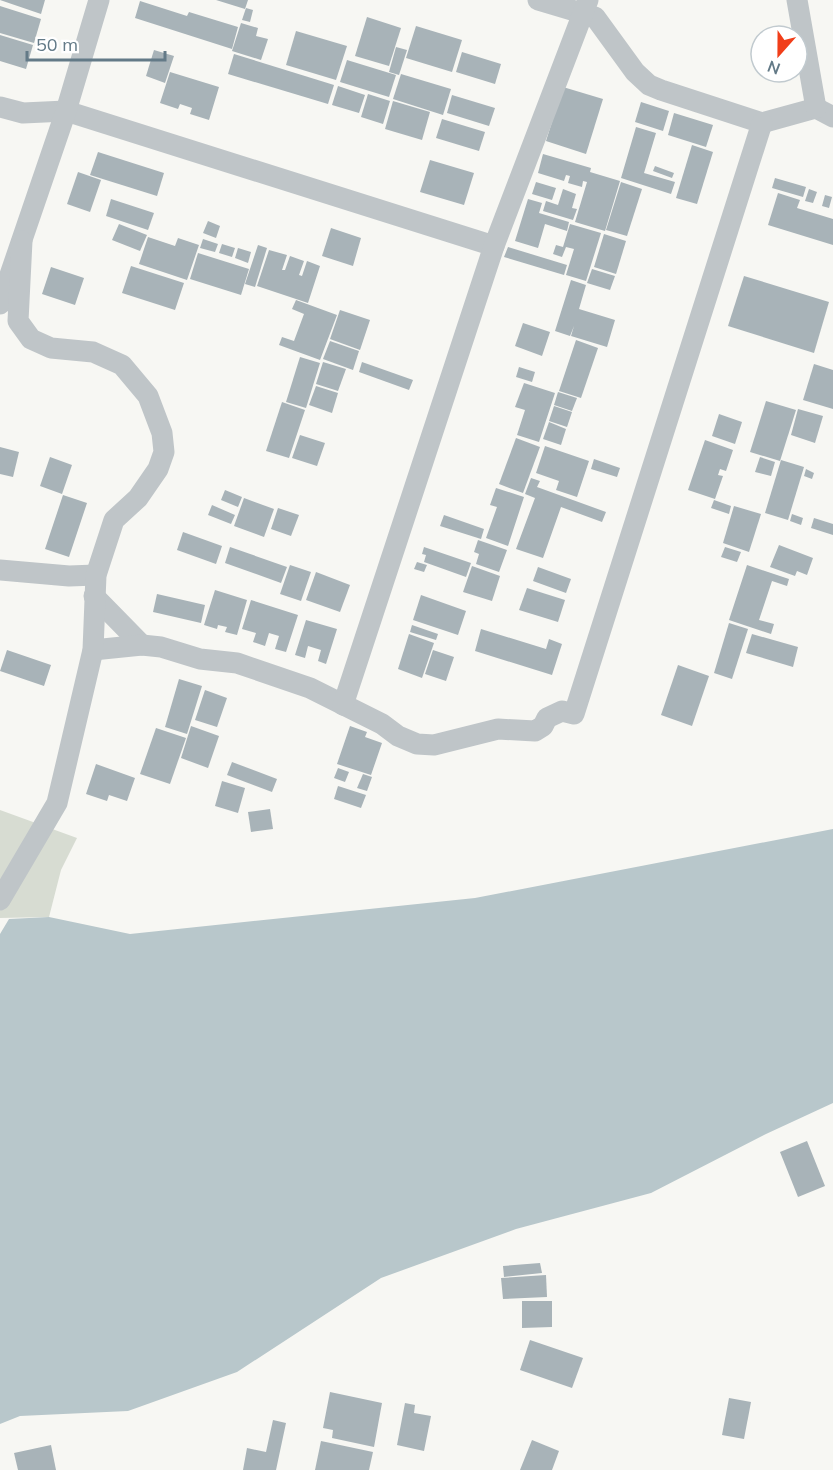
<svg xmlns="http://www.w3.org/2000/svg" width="833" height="1470" font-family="Mulish,sans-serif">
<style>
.green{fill:#d7dcd2}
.water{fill:#b8c7cb}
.building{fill:#a8b3b8}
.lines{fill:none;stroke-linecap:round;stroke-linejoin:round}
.street{stroke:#bfc5c8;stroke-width:21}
</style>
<rect width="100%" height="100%" fill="#f7f7f3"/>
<polygon class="green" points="0,810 77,838 61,870 49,917 0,918"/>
<polygon class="water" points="833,829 833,1103 766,1134 651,1193 516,1229 381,1278 237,1372 128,1411 20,1416 0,1424 0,934 9,919 49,917 130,934 475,898"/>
<g class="building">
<polygon points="0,0 45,0 41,14"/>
<polygon points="216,0 248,0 245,9"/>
<polygon points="140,1 187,16 189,12 238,27 232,49 135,18"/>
<polygon points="0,6 41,19 34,43 0,33"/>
<polygon points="246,8 253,10 250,22 242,20"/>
<polygon points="367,17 401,28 389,66 355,56"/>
<polygon points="241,23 258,28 256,36 268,39 261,60 232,51"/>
<polygon points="416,26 462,40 452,72 406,58"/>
<polygon points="296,31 347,46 336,80 286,65"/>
<polygon points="0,35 33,45 26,69 0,61"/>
<polygon points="396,47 407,50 399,75 389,72"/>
<polygon points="154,50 174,56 165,83 146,76"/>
<polygon points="462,52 501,64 495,84 456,72"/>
<polygon points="234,54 334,85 328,104 228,74"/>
<polygon points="347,60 396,75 389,97 340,82"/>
<polygon points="170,72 219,87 209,120 190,114 192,108 180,104 178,109 160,103"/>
<polygon points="401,74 451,89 443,115 393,99"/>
<polygon points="338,86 365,95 359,113 332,105"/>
<polygon points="563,87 603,99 586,154 546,141"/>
<polygon points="368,94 390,101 383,124 361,117"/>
<polygon points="452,95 495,108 489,126 447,113"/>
<polygon points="393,101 430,112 422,140 385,129"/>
<polygon points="641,102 669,111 663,131 635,122"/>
<polygon points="674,113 713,125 706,147 668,135"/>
<polygon points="442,119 485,132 479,151 436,138"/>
<polygon points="636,127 656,133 644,173 675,182 671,194 621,178"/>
<polygon points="692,145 713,152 697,204 676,198"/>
<polygon points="98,152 164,173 157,196 90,175"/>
<polygon points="543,154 591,168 590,172 620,181 605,231 575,222 587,182 583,181 582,187 568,183 570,176 566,175 564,181 538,173"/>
<polygon points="430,160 474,173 464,205 420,192"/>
<polygon points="655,166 674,173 672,178 653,171"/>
<polygon points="78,172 101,180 90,212 67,204"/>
<polygon points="775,178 806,187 803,197 772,188"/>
<polygon points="536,182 556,188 552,200 532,194"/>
<polygon points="621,182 642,189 627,236 606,230"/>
<polygon points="563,189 576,194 572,208 577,209 573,220 543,211 546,201 558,205"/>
<polygon points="809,189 817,192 813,203 805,201"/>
<polygon points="778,193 800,200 797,208 833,219 833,245 768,225"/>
<polygon points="825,195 832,197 829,208 822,206"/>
<polygon points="111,199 154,213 148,230 106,216"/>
<polygon points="528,199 542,203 539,213 569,222 567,231 545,224 538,248 515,241"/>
<polygon points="208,221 220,226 216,238 203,233"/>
<polygon points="119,224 147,235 140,251 112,240"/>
<polygon points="570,224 601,233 586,281 566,275 574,249 566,247 562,257 553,254 556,245 563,247"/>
<polygon points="331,228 361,238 353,266 322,256"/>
<polygon points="604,234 626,241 616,274 594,267"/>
<polygon points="148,237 175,246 178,238 199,245 187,280 139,264"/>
<polygon points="203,239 218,244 215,252 200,248"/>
<polygon points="222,244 235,248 232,257 219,253"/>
<polygon points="258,245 267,248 255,287 245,284"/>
<polygon points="508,247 567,265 564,275 504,257"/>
<polygon points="238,248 251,252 248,263 235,258"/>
<polygon points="269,250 287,255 282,270 285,270 290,256 304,261 299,275 302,276 307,261 320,266 308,303 257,286"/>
<polygon points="198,253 249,269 241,295 190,279"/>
<polygon points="131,266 184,283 175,310 122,293"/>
<polygon points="51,267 84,278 75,305 42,294"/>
<polygon points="592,269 615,276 610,290 587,283"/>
<polygon points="744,276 829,302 814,353 728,326"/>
<polygon points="571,280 586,285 579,309 615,320 607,347 571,336 574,326 570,336 555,331"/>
<polygon points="296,300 337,315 320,360 279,345 282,337 294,341 304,314 292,309"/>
<polygon points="340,310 370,320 360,350 330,339"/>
<polygon points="523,323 550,332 542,356 515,346"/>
<polygon points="576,340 598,348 581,398 559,391"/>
<polygon points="330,341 359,351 353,370 323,359"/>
<polygon points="300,357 320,363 306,408 286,402"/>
<polygon points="323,362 346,369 338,391 316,384"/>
<polygon points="362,362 413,380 409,390 359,372"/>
<polygon points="814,364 833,370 833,409 803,400"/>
<polygon points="519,367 535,372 532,382 516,377"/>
<polygon points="524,383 555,393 539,442 517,435 525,410 515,407"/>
<polygon points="316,386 338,393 332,413 309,405"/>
<polygon points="558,392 577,398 572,411 554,405"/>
<polygon points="766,401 796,410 780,461 750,452"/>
<polygon points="282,402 305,410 289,458 266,451"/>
<polygon points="554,406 572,412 567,427 549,421"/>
<polygon points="798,409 823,416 815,443 791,435"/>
<polygon points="719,414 742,422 735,444 712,436"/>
<polygon points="549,422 566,429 561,445 543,439"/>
<polygon points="300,435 325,443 317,466 292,458"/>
<polygon points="516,438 540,447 523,493 499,484"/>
<polygon points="705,440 733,450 726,471 720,469 718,475 723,476 715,499 688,490"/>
<polygon points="545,446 589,461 577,497 556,490 559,481 536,473"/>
<polygon points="0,447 19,452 13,477 0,474"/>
<polygon points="50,457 72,465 62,494 40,486"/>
<polygon points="760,457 775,462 771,476 755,472"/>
<polygon points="594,459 620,468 617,477 591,469"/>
<polygon points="781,460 804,467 788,520 765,513"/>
<polygon points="806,469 814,473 812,479 804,476"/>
<polygon points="531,478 540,481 537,487 606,512 602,522 561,507 543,558 516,549 535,498 525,494"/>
<polygon points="496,488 524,497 508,546 486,538 497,507 490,505"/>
<polygon points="225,490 242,497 238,507 221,500"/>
<polygon points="63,495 87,503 69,557 45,549"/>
<polygon points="244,498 274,509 264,537 234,526"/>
<polygon points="714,500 731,506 729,514 711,508"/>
<polygon points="212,505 235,515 231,524 208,515"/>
<polygon points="734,506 761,514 749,552 723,543"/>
<polygon points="278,508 299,515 291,536 271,529"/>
<polygon points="792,514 803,518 801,525 790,521"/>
<polygon points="444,515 484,529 481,539 440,526"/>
<polygon points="814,518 833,524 833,535 811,528"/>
<polygon points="183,532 222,546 216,564 177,550"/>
<polygon points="478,540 507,550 499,572 476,564 479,554 474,552"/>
<polygon points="779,545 813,558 807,575 797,571 795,576 770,567"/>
<polygon points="230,547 287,567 281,583 225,563"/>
<polygon points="424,547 471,563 466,577 424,562 426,555 422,554"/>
<polygon points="725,547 741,552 737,562 721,557"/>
<polygon points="417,562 427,565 424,572 414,569"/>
<polygon points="290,565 311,572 301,601 280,594"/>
<polygon points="747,565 789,579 787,586 772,581 759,620 774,624 771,634 729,620"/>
<polygon points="472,566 500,576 492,601 463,592"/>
<polygon points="538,567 571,579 566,593 533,581"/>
<polygon points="316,572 350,585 340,612 306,600"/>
<polygon points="527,588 565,600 558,622 519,610"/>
<polygon points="215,590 247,600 237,635 225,632 227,627 218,625 217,629 204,625"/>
<polygon points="157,594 205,605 201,623 153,612"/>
<polygon points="421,595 466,611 458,635 413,620"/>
<polygon points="251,600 298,615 286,652 275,649 279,636 269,633 265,646 253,642 256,633 242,629"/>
<polygon points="306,620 337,629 326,664 318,661 321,650 308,646 305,658 295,655"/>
<polygon points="729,623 748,629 732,679 714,673"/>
<polygon points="412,625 438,634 436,640 410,632"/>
<polygon points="481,629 546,649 549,639 562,644 552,675 475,651"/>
<polygon points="409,634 434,643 422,678 398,669"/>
<polygon points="752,634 798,647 793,667 746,653"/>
<polygon points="7,650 51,665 44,686 0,671"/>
<polygon points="433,650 454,657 446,681 425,674"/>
<polygon points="678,665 709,676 692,726 661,715"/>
<polygon points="179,679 202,686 187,734 165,727"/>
<polygon points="205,690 227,698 217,727 195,720"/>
<polygon points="191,726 219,736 208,768 181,758"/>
<polygon points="350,726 367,732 365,737 382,743 371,775 337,764"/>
<polygon points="156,728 186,738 170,784 140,774"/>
<polygon points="232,762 277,779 272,792 227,775"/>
<polygon points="96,764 135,778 127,801 109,795 107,801 86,794"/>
<polygon points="338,768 349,772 345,782 334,778"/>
<polygon points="363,774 372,777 367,791 357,788"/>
<polygon points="222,781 245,788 238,813 215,806"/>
<polygon points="338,786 366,795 361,808 334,799"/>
<polygon points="270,809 273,829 251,832 248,812"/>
<polygon points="807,1141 825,1186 798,1197 780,1152"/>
<polygon points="540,1263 542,1273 504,1277 503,1266"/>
<polygon points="546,1275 547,1297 503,1299 501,1278"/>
<polygon points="522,1301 552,1301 552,1327 522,1328"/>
<polygon points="530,1340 583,1358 572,1388 520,1370"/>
<polygon points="330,1392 382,1403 374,1447 332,1438 333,1430 323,1428"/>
<polygon points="729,1398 751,1402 744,1439 722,1435"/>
<polygon points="405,1403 415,1405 414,1413 431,1416 424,1451 397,1445"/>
<polygon points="273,1420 286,1423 276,1470 243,1470 247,1448 266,1452"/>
<polygon points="532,1440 559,1451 552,1470 520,1470"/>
<polygon points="321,1441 373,1452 369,1470 315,1470"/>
<polygon points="51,1445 56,1470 18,1470 14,1453"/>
</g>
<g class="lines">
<g class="street">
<polyline points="538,0 595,17 635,72 649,85 661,90 762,123 816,108 833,117"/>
<polyline points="797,0 816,108"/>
<polyline points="0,107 23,113 66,111 494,246"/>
<polyline points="0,304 66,111 99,0"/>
<polyline points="0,570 69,576 96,575"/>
<polyline points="94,596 142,645"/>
<polyline points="93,650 142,645 161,647 200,659 237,663 310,688 382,724 398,736 417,744 434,745 498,729 535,731 543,726 547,718 562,711 574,714 762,123"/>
<polyline points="343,705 494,246 588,0"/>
<polyline points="0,900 57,803 93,650 96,575 114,520 138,498 158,469 164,452 162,433 148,396 122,365 93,352 51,348 31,339 18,321 22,241"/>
</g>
</g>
<g transform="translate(779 54) rotate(201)"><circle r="28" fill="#ffffff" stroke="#c1cacf" stroke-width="1.5"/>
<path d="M0-4.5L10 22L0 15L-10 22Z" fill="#f13e19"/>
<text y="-9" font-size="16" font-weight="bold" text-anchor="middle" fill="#637a87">N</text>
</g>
<path d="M27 51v9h138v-9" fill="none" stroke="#637a87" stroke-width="3"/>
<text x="36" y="51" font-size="18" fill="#637a87" stroke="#ffffff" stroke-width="4.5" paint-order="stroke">50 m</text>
</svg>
